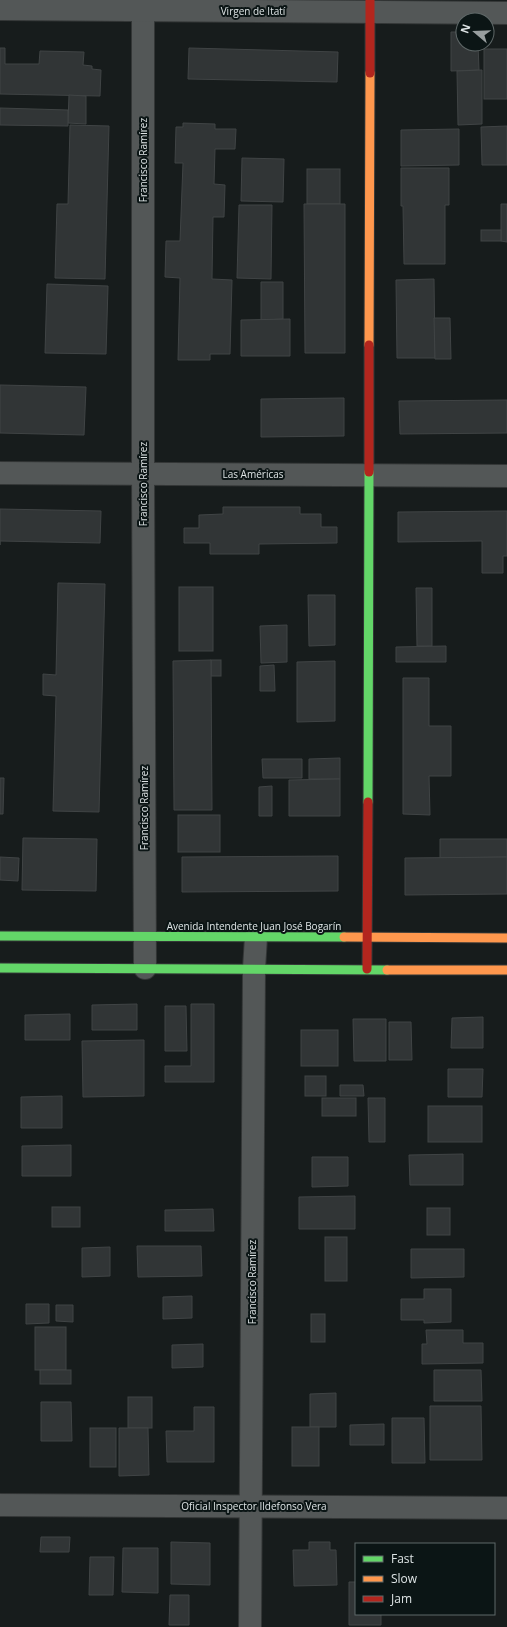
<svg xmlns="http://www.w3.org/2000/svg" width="507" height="1627" font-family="'Open Sans',sans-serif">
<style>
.building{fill:#313536;stroke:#404445}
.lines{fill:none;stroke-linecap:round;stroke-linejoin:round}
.street-casing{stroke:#333636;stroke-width:24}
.fast-casing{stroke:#333636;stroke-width:11}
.slow-casing{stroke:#333636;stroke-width:11}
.jam-casing{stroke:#333636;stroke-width:11}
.street{stroke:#535757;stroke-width:22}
.fast{stroke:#63d668;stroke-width:9}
.slow{stroke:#ff974d;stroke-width:9}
.jam{stroke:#b3261e;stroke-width:9}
.labels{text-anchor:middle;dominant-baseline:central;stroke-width:4;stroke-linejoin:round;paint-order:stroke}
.street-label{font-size:10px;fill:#dee4e5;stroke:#0b1515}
</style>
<rect width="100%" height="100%" fill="#171c1c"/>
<g class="building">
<polygon points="451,32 463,32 463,44 478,44 479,70 451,71"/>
<polygon points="0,48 5,48 5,64 39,64 40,51 84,52 83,65 92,66 92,69 101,70 100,96 0,94"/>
<polygon points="189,48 338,52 337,82 188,79"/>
<rect x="484" y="49" width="23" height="50"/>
<polygon points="482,70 482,124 458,125 457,71"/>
<polygon points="69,95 86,96 86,124 68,123"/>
<polygon points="0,108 68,110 68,126 0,125"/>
<polygon points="183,123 215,124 215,129 236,129 235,149 215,149 214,184 225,185 224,217 213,217 212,279 232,280 230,354 210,354 210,360 178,360 180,278 165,277 166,241 180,241 183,163 175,163 176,127 183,127"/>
<polygon points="70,125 109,126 105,279 55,278 57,204 68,204"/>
<polygon points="507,126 507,165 482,165 481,127"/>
<polygon points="459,129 459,165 401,166 401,130"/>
<polygon points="242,158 284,159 283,202 241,201"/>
<polygon points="401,168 449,168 449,205 445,205 445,264 404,264 403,206 401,206"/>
<rect x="307" y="169" width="33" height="35"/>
<polygon points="304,204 345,204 345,353 305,353"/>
<polygon points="501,204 507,204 507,242 501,241"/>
<polygon points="239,205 272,205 271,279 237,278"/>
<rect x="481" y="230" width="20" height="11"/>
<polygon points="434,279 435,358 397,358 396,280"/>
<polygon points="261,282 283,282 283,319 261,320"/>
<polygon points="47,284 108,286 106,354 45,353"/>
<polygon points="434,318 450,318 451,359 435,359"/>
<polygon points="290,319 290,356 241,356 241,320"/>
<polygon points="0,385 86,387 84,435 0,433"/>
<polygon points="344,398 344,436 261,437 261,399"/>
<polygon points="507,400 507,433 400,434 399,401"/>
<polygon points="223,507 300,507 300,514 321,514 321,527 337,527 337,543 259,544 259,554 210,554 210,543 184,543 184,528 199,528 199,515 223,514"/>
<polygon points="0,509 101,511 100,543 0,541 0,545"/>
<polygon points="507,511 507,556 503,556 503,573 482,573 482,541 398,542 398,512"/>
<polygon points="58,583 105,584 99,812 53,811 56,696 43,695 43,674 56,675"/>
<rect x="179" y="587" width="34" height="64"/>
<polygon points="416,588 432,588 432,646 417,646"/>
<polygon points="308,595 335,595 335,645 309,646"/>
<polygon points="287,625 287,662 261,663 260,626"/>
<polygon points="446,646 446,662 396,662 396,647"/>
<rect x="211" y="660" width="10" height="16"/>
<polygon points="211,660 212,810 174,810 173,661"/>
<polygon points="335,661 335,721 297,722 297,662"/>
<polygon points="274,665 275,691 260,691 260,666"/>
<polygon points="403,678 429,678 429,726 451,726 451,776 429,776 430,815 403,814"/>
<polygon points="340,758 340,779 309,779 309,759"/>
<polygon points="262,759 302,759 302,778 263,778"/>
<polygon points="0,778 4,778 3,814 0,814"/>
<polygon points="340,779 340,816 289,816 289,780"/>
<polygon points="272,786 272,816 259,816 259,787"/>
<rect x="178" y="815" width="42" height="37"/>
<polygon points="23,838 97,839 96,891 22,890"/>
<polygon points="440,839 507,839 507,857 440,858"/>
<polygon points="338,856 338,891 182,892 182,857"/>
<polygon points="0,857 19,858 18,881 0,880"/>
<polygon points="507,857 507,894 405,895 405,858"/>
<polygon points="137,1004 137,1030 92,1030 92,1005"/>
<polygon points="191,1004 214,1004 214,1082 165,1082 165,1066 191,1066"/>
<polygon points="165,1006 186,1006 187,1051 165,1051"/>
<polygon points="70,1014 70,1040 25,1040 25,1015"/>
<polygon points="483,1017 483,1048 451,1048 452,1018"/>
<polygon points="353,1019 386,1019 386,1061 354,1061"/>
<polygon points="389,1022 411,1022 412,1060 389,1060"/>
<rect x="301" y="1030" width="37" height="36"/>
<polygon points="144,1040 144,1096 83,1097 82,1041"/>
<polygon points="448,1069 483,1069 482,1097 448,1097"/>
<rect x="305" y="1076" width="21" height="20"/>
<polygon points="340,1085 363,1085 364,1096 340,1096"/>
<polygon points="62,1096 62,1128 21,1128 21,1097"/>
<rect x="322" y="1098" width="34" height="18"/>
<polygon points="368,1098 385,1098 385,1142 369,1142"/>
<rect x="428" y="1106" width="54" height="36"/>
<polygon points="71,1145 71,1176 22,1176 22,1146"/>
<polygon points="463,1154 463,1185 410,1185 409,1155"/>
<polygon points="312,1157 348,1157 348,1186 312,1187"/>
<polygon points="355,1196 355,1229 299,1229 299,1197"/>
<rect x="52" y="1207" width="28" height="20"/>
<rect x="427" y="1208" width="23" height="27"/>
<polygon points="213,1209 214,1231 165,1231 165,1210"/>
<rect x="325" y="1237" width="22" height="44"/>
<polygon points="137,1246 201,1246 202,1276 138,1277"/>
<polygon points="110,1247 110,1276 82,1277 82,1248"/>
<polygon points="411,1249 464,1249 464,1277 411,1278"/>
<polygon points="424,1289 451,1289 451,1322 424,1323 424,1320 401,1320 401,1299 424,1299"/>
<polygon points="192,1296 192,1318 163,1319 163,1297"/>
<polygon points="26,1304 49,1304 49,1323 26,1324"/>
<polygon points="56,1305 73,1305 73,1322 56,1321"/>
<rect x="311" y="1314" width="14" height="28"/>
<rect x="35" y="1327" width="31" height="43"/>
<polygon points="426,1330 463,1330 463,1343 483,1343 483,1363 422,1364 422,1344 427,1344"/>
<polygon points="203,1344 203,1367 172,1368 172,1345"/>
<rect x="40" y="1370" width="31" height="14"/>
<polygon points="434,1370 481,1370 482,1401 434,1401"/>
<polygon points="336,1393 336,1427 310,1427 310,1394"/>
<rect x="128" y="1397" width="24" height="31"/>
<polygon points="41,1402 71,1402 72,1441 41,1441"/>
<polygon points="430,1406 481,1406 482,1460 430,1460"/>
<polygon points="194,1407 214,1407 214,1462 167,1462 166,1431 194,1431"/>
<polygon points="392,1418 424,1418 425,1463 392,1463"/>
<polygon points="384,1424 384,1445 350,1445 350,1425"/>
<rect x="292" y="1427" width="27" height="39"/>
<rect x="90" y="1428" width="26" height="39"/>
<polygon points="119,1428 148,1428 149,1475 119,1476"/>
<polygon points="41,1537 70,1537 69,1552 40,1552"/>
<polygon points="171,1542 210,1543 210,1585 171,1584"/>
<polygon points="309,1542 330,1542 330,1550 336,1550 337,1585 294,1586 293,1550 309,1550"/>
<polygon points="123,1548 158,1548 158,1593 122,1592"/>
<polygon points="90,1557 114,1557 113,1595 89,1595"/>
<polygon points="349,1582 356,1582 356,1614 381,1614 381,1625 349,1625"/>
<polygon points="170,1595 189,1595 189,1625 169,1625"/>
</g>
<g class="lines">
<defs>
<g id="street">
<polyline points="143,0 143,473 145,968"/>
<polyline points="0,9 507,13"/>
<polyline points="0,473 507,476"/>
<polyline points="0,1505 507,1508"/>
<polyline points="250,1627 254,969 256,937"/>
</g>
<g id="fast">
<polyline points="368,802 369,472"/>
<polyline points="0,936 344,937"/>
<polyline points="0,968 387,970"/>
</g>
<g id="slow">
<polyline points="369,345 370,73"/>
<polyline points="344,937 507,938"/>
<polyline points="387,970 507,970"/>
</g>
<g id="jam">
<polyline points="370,73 370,0"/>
<polyline points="369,472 369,345"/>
<polyline points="367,969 368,802"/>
</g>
</defs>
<use href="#street" class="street-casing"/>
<use href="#fast" class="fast-casing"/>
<use href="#slow" class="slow-casing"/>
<use href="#jam" class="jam-casing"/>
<use href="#street" class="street"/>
<use href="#fast" class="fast"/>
<use href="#slow" class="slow"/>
<use href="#jam" class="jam"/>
</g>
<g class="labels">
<g class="street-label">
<text x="253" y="11">Virgen de Itatí</text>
<text transform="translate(143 160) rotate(-90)">Francisco Ramírez</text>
<text x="253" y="474">Las Américas</text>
<text transform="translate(143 484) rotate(-90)">Francisco Ramírez</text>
<text transform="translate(144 808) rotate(-90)">Francisco Ramírez</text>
<text x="254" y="926">Avenida Intendente Juan José Bogarín</text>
<text transform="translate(252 1282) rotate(-90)">Francisco Ramírez</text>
<text x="254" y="1506">Oficial Inspector Ildefonso Vera</text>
</g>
</g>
<rect x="355" y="1543" width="140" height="72" fill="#0b1515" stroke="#5f6868"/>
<rect x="363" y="1556" width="20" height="6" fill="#63d668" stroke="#5f6868"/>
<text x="391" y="1563" font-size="12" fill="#dee4e5">Fast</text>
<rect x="363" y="1576" width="20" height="6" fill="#ff974d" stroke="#5f6868"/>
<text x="391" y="1583" font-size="12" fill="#dee4e5">Slow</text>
<rect x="363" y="1596" width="20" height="6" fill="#b3261e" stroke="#5f6868"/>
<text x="391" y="1603" font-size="12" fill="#dee4e5">Jam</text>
<g transform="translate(475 32) rotate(289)"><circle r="19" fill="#0b1515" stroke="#5f6868"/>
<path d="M0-3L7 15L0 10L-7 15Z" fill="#989e9f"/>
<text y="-6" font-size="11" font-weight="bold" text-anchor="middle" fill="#dee4e5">N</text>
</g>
</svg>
